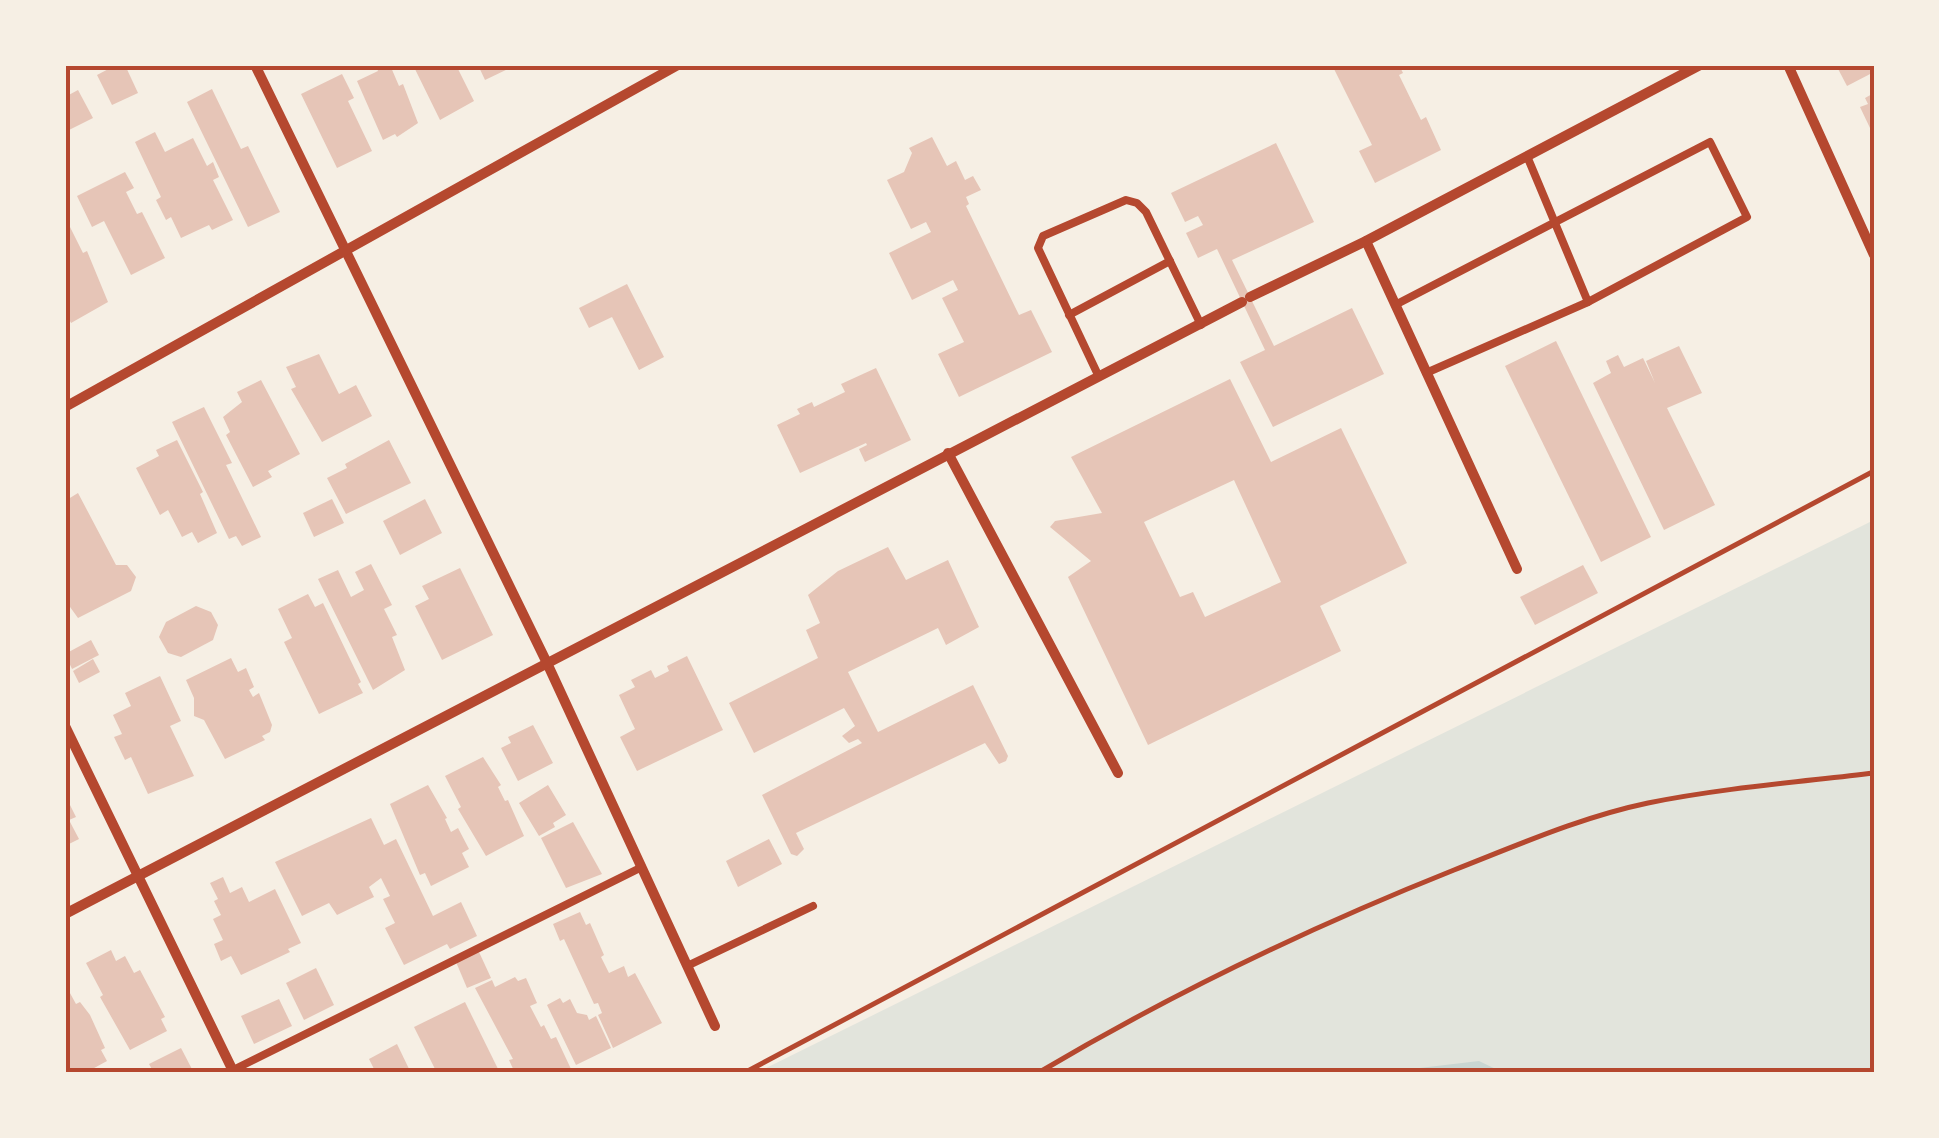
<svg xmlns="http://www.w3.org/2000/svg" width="1939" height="1138" font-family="'PT Sans Narrow',sans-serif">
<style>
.green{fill:#e2e4dc}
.water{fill:#c9d6d2}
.building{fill:#e6c5b7;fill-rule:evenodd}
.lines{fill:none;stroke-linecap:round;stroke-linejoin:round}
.path{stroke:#b5482f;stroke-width:5}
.service{stroke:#b5482f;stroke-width:8}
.minor{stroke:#b5482f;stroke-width:10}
.neatline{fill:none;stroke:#b5482f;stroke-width:4}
</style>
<rect width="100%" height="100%" fill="#f6efe4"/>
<polygon class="green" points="1874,520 1874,1073 756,1073"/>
<polygon class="water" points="1479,1061 1504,1073 1377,1073"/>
<g class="building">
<polygon points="116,65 125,65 138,93 112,105 97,75"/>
<polygon points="390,65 399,86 403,84 418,123 397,137 395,134 383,140 357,81 378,71 376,66"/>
<polygon points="413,65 467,65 458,69 474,101 440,120"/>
<polygon points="478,65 516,65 485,80"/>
<polygon points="1332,65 1399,65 1403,73 1399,75 1421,120 1426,117 1441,150 1375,183 1359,151 1372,145"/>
<polygon points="1836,65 1874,65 1874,72 1847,86"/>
<polygon points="342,74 354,98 348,101 372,151 337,168 301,94"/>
<polygon points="212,89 241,149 248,146 280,212 248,227 187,102"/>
<polygon points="78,90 93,118 65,132 65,97"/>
<polygon points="1874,93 1874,126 1870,128 1860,107 1868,104 1865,98"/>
<polygon points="155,132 165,152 193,138 207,166 213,162 219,177 213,180 233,220 212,230 209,225 181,238 171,217 166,220 156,200 161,197 135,142"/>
<polygon points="932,137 947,166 956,161 965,180 973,176 981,190 966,197 969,204 966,206 1019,315 1031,310 1052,352 959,397 938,354 964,342 942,298 958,290 953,280 912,300 889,253 931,232 926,222 911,229 887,180 904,172 912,153 909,148"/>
<polygon points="1276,143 1314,222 1232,260 1274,346 1352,308 1384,374 1273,427 1240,362 1265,350 1217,249 1198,258 1186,233 1203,225 1198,216 1185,222 1171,193"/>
<polygon points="125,172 134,188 126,192 137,214 142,212 165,258 131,275 104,221 92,227 77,196"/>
<polygon points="69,225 83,253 87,251 108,302 71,323 65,311 65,227"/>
<polygon points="627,284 664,357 639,370 612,317 589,328 579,308"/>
<polygon points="1556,341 1651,537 1601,562 1505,366"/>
<polygon points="1679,346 1702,393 1667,408 1715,505 1664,530 1593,383 1611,373 1606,361 1618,355 1624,367 1643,358 1655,383 1646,361"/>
<polygon points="319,354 339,394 356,385 372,416 322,442 291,389 296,387 286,367"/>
<polygon points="876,368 911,440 865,462 859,449 867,445 866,443 800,473 777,425 800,414 797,409 812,402 814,407 845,392 841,384"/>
<path d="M1230,379L1271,462L1341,428L1407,563L1320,606L1341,651L1148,745L1068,577L1091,561L1050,527L1055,521L1102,513L1071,457ZM1234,480L1281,582L1205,617L1193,592L1180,597L1144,522Z"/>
<polygon points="261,380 300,454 268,471 272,477 253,487 226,435 230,432 223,417 242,402 237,392"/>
<polygon points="204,407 232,463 226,465 261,537 242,546 236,536 229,539 172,422"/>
<polygon points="177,440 203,492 200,494 217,533 198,543 192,532 182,537 168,510 160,515 136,468 159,456 156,450"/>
<polygon points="389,440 411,483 346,514 327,478 347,468 345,464"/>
<polygon points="78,493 116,565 127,565 136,577 131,591 78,618 65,600 65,501"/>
<polygon points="332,499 344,523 314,537 303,513"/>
<polygon points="425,499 442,533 400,555 383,521"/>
<polygon points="888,547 906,580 948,560 979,627 946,645 938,628 848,672 878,732 973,685 1008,756 1006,761 999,764 985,743 796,833 804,849 797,856 791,854 762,795 862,743 858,739 849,743 842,736 855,726 844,708 754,753 729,703 818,658 806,630 820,623 808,595 838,571"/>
<polygon points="371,564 392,605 384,609 397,635 392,637 405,670 373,690 318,579 338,570 351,597 364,590 355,572"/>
<polygon points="1583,565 1598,593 1535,625 1520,597"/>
<polygon points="460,568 493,635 442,660 415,606 429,599 422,586"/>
<polygon points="308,594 315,607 323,603 361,682 358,684 363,693 319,714 284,642 292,638 278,609"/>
<polygon points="196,606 211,612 218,625 213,640 181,657 168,653 159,637 166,622"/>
<polygon points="91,640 99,655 72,669 65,654"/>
<polygon points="687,656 723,730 637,771 620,737 635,729 619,695 635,687 631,680 651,670 655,678 669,671 667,666"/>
<polygon points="231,658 238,672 246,668 254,687 249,690 253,697 259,693 272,725 270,732 262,736 265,740 225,759 204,720 194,716 194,698 186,680"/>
<polygon points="93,659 100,672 79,683 73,671"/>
<polygon points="160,676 181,721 170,726 194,776 148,794 131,757 125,760 114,737 122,734 113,715 131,706 125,693"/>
<polygon points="533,725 553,763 518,781 501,748 511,743 508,737"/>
<polygon points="483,757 501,785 498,787 505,801 508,800 524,836 486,856 458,809 461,807 445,776"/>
<polygon points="428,785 447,818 445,819 451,832 458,828 469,849 462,853 469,867 431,886 425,873 420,875 390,804"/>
<polygon points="548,785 566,815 553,823 555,827 539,836 519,803"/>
<polygon points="65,795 76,817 69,820 79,839 65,846"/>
<polygon points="371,818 384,845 396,839 433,916 461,902 477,936 450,949 447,944 404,965 385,928 395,923 383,899 390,896 381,878 369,887 374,897 337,915 329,903 302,916 275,862"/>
<polygon points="573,822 602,874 566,888 541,838"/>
<polygon points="769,839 782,864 738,887 726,861"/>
<polygon points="223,877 230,893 242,887 249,902 275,889 301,943 288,949 290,952 241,975 231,956 221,961 214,944 223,940 213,919 221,915 214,901 218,899 210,883"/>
<polygon points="580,912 586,925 590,923 604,955 601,957 609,973 624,966 628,977 635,973 662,1023 613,1048 598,1015 602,1013 598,1003 594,1004 564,939 560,941 553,924"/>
<polygon points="111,950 116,961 125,956 134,973 140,970 165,1017 161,1019 167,1031 130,1050 100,997 103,995 86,963"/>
<polygon points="479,952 491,978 467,988 456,962"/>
<polygon points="316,968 334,1005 304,1020 286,983"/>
<polygon points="515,977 518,981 526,978 537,1003 530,1006 541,1027 544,1025 551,1039 556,1037 571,1069 562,1073 515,1073 509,1060 513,1059 475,988 492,980 495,987"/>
<polygon points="65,984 76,1004 80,1002 90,1015 105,1048 101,1050 107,1061 85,1073 67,1073 65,1069"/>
<polygon points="560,998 563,1003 570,999 577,1013 587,1015 589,1020 596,1016 611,1048 576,1065 547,1005"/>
<polygon points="279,999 292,1026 254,1044 241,1016"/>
<polygon points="465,1002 500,1073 437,1073 414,1027"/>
<polygon points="397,1044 411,1073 376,1073 369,1059"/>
<polygon points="181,1048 194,1073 154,1073 149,1064"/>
</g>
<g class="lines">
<g class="path">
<polyline points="744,1073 1874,471"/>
<path d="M1038,1073C1171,994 1311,927 1454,870C1518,845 1581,817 1648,803C1722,788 1799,782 1874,773"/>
</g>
<g class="service">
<polyline points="1395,305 1710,142 1747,217 1588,302"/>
<polyline points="1069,315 1170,261"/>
<polyline points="1426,373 1588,302 1527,156"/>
<polyline points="1099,377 1038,248 1043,236 1126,200 1137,203 1146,212 1201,325"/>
<polyline points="687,966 813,906"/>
<polyline points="227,1073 642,867"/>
</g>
<g class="minor">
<polyline points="255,65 547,663 715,1026"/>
<polyline points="1788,65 1874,255"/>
<polyline points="1366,241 1517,569"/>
<polyline points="1250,297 1366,241 1700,65"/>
<polyline points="65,407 678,65"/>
<polyline points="948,453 1118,773"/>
<polyline points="65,726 234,1073"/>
<polyline points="65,914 1242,302"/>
</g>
</g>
<rect width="1939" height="1138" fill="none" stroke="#f6efe4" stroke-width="135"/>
<rect x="68" y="68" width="1804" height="1002" class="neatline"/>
</svg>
